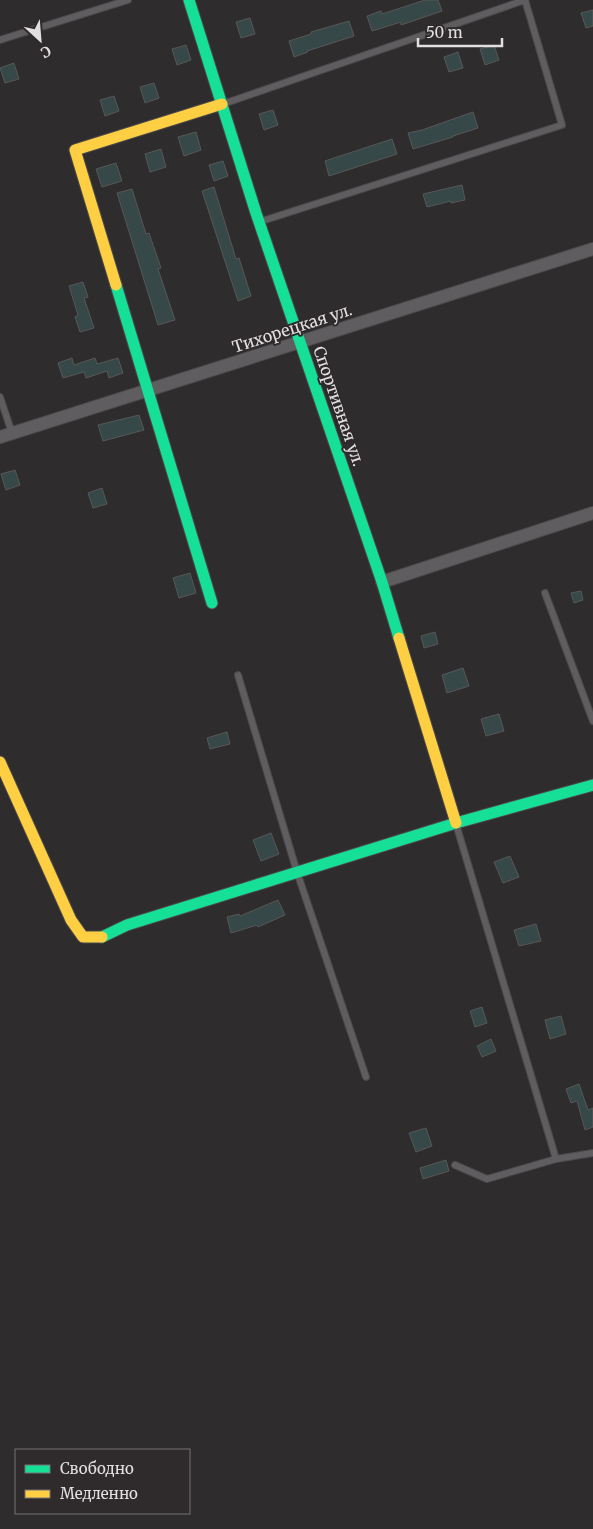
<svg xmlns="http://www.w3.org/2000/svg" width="593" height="1529" font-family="Merriweather,serif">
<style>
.building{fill:#364847;stroke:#585758}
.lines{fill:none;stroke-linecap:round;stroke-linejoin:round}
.lane-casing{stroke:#4b494a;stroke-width:8}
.street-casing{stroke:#4b494a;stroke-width:14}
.fast-casing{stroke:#4b494a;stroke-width:13}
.slow-casing{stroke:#4b494a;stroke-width:13}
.lane{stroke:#5f5d5f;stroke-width:6}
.street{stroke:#5f5d5f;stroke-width:12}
.fast{stroke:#16e098;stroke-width:11}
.slow{stroke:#ffcf43;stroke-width:11}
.labels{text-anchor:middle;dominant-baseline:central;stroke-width:4;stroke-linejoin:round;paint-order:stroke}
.street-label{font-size:16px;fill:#e2dfe1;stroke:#2f2b2d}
</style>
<rect width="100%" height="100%" fill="#2e2c2d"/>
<g class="building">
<polygon points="425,0 438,0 442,11 401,25 401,22 372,31 367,16 381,11 382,14"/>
<polygon points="593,10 593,26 586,28 581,13"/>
<polygon points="250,18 255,34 241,38 236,22"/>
<polygon points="349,21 354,36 307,51 308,52 294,57 289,41 311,34 311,32"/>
<polygon points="186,45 191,60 177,65 172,49"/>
<polygon points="494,45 499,60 485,65 480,49"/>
<polygon points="458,52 463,68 449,72 444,57"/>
<polygon points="14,63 19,79 5,83 0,68"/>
<polygon points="154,83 159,98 145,103 140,87"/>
<polygon points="114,96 119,111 105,116 100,100"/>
<polygon points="273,110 278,125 264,130 259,114"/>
<polygon points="473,112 478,128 453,136 453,137 413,149 408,133 422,130"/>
<polygon points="196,132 201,150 184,156 178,137"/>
<polygon points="392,139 397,154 329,176 325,161"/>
<polygon points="161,149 166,167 150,172 145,154"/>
<polygon points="223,161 228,176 214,181 209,165"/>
<polygon points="116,163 122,181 102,187 96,169"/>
<polygon points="462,185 465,200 451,203 451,201 427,207 423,194"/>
<polygon points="214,187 236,259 239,258 251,296 238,301 202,191"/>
<polygon points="132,189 146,234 149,233 161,268 158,269 175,320 158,325 117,193"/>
<polygon points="83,282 88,297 84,298 94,328 80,332 75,317 78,315 69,286"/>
<polygon points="72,358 74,365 95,358 97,364 118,358 123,373 109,378 107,371 86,378 84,372 63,378 58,363"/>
<polygon points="139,415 144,430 103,441 98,425"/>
<polygon points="15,470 20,485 6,490 1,474"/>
<polygon points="102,488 107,504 93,508 88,493"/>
<polygon points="190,573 196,593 179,598 173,578"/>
<polygon points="581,591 583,600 574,603 571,593"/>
<polygon points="435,632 438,644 424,648 421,636"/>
<polygon points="463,668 469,686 447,693 442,675"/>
<polygon points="499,714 504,731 486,736 481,719"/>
<polygon points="227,732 230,744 210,749 207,738"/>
<polygon points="271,833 279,854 261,861 253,840"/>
<polygon points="510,856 519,877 503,883 494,862"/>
<polygon points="278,900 285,915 258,927 257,925 231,933 227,917 239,914 240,916"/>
<polygon points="536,924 541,941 519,946 514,930"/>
<polygon points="482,1007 487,1023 475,1027 470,1011"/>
<polygon points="561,1016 566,1034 550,1039 545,1020"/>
<polygon points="491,1039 496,1051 482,1057 477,1046"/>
<polygon points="579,1084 588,1110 593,1108 593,1127 585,1130 577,1101 571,1103 566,1089"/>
<polygon points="426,1128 432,1146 416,1152 409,1133"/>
<polygon points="446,1160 449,1171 423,1179 420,1168"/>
</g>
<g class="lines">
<defs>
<g id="lane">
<polyline points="0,40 128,0"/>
<polyline points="223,104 525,0"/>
<polyline points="259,222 562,125 525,0"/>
<polyline points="0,397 12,433"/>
<polyline points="545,593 593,721"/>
<polyline points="238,675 297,872 366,1077"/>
<polyline points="456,824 556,1159 593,1153"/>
<polyline points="455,1165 487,1179 556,1159"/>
</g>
<g id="street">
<polyline points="0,437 593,249"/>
<polyline points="382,582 593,513"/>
</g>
<g id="fast">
<polyline points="189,0 256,213 382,582 399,638"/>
<polyline points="116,285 212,603"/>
<polyline points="102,937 127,925 456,823 593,785"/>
</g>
<g id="slow">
<polyline points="116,285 75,150 222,104"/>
<polyline points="399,638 456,823"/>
<polyline points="0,762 71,920 83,937 102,937"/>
</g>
</defs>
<use href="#lane" class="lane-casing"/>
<use href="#street" class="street-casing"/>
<use href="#fast" class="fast-casing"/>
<use href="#slow" class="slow-casing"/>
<use href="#lane" class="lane"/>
<use href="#street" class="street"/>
<use href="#fast" class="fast"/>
<use href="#slow" class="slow"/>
</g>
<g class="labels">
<g class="street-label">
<text transform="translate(292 328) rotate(-18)">Тихорецкая ул.</text>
<text transform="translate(339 406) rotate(71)">Спортивная ул.</text>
</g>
</g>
<rect x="15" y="1449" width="175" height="65" fill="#2f2b2d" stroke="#777375"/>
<rect x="25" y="1465" width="25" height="8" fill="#16e098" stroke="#777375"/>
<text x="60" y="1474" font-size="15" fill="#e2dfe1">Свободно</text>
<rect x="25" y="1490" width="25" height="8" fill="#ffcf43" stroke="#777375"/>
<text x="60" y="1499" font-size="15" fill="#e2dfe1">Медленно</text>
<g transform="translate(40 40) rotate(154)" stroke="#2f2b2d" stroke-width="4" paint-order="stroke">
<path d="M0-4L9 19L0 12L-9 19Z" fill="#e2dfe1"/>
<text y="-8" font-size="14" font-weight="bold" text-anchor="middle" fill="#e2dfe1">С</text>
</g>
<path d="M418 38v8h84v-8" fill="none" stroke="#e2dfe1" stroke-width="2.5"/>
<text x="426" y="38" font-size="15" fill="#e2dfe1" stroke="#2f2b2d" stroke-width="4" paint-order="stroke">50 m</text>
</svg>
